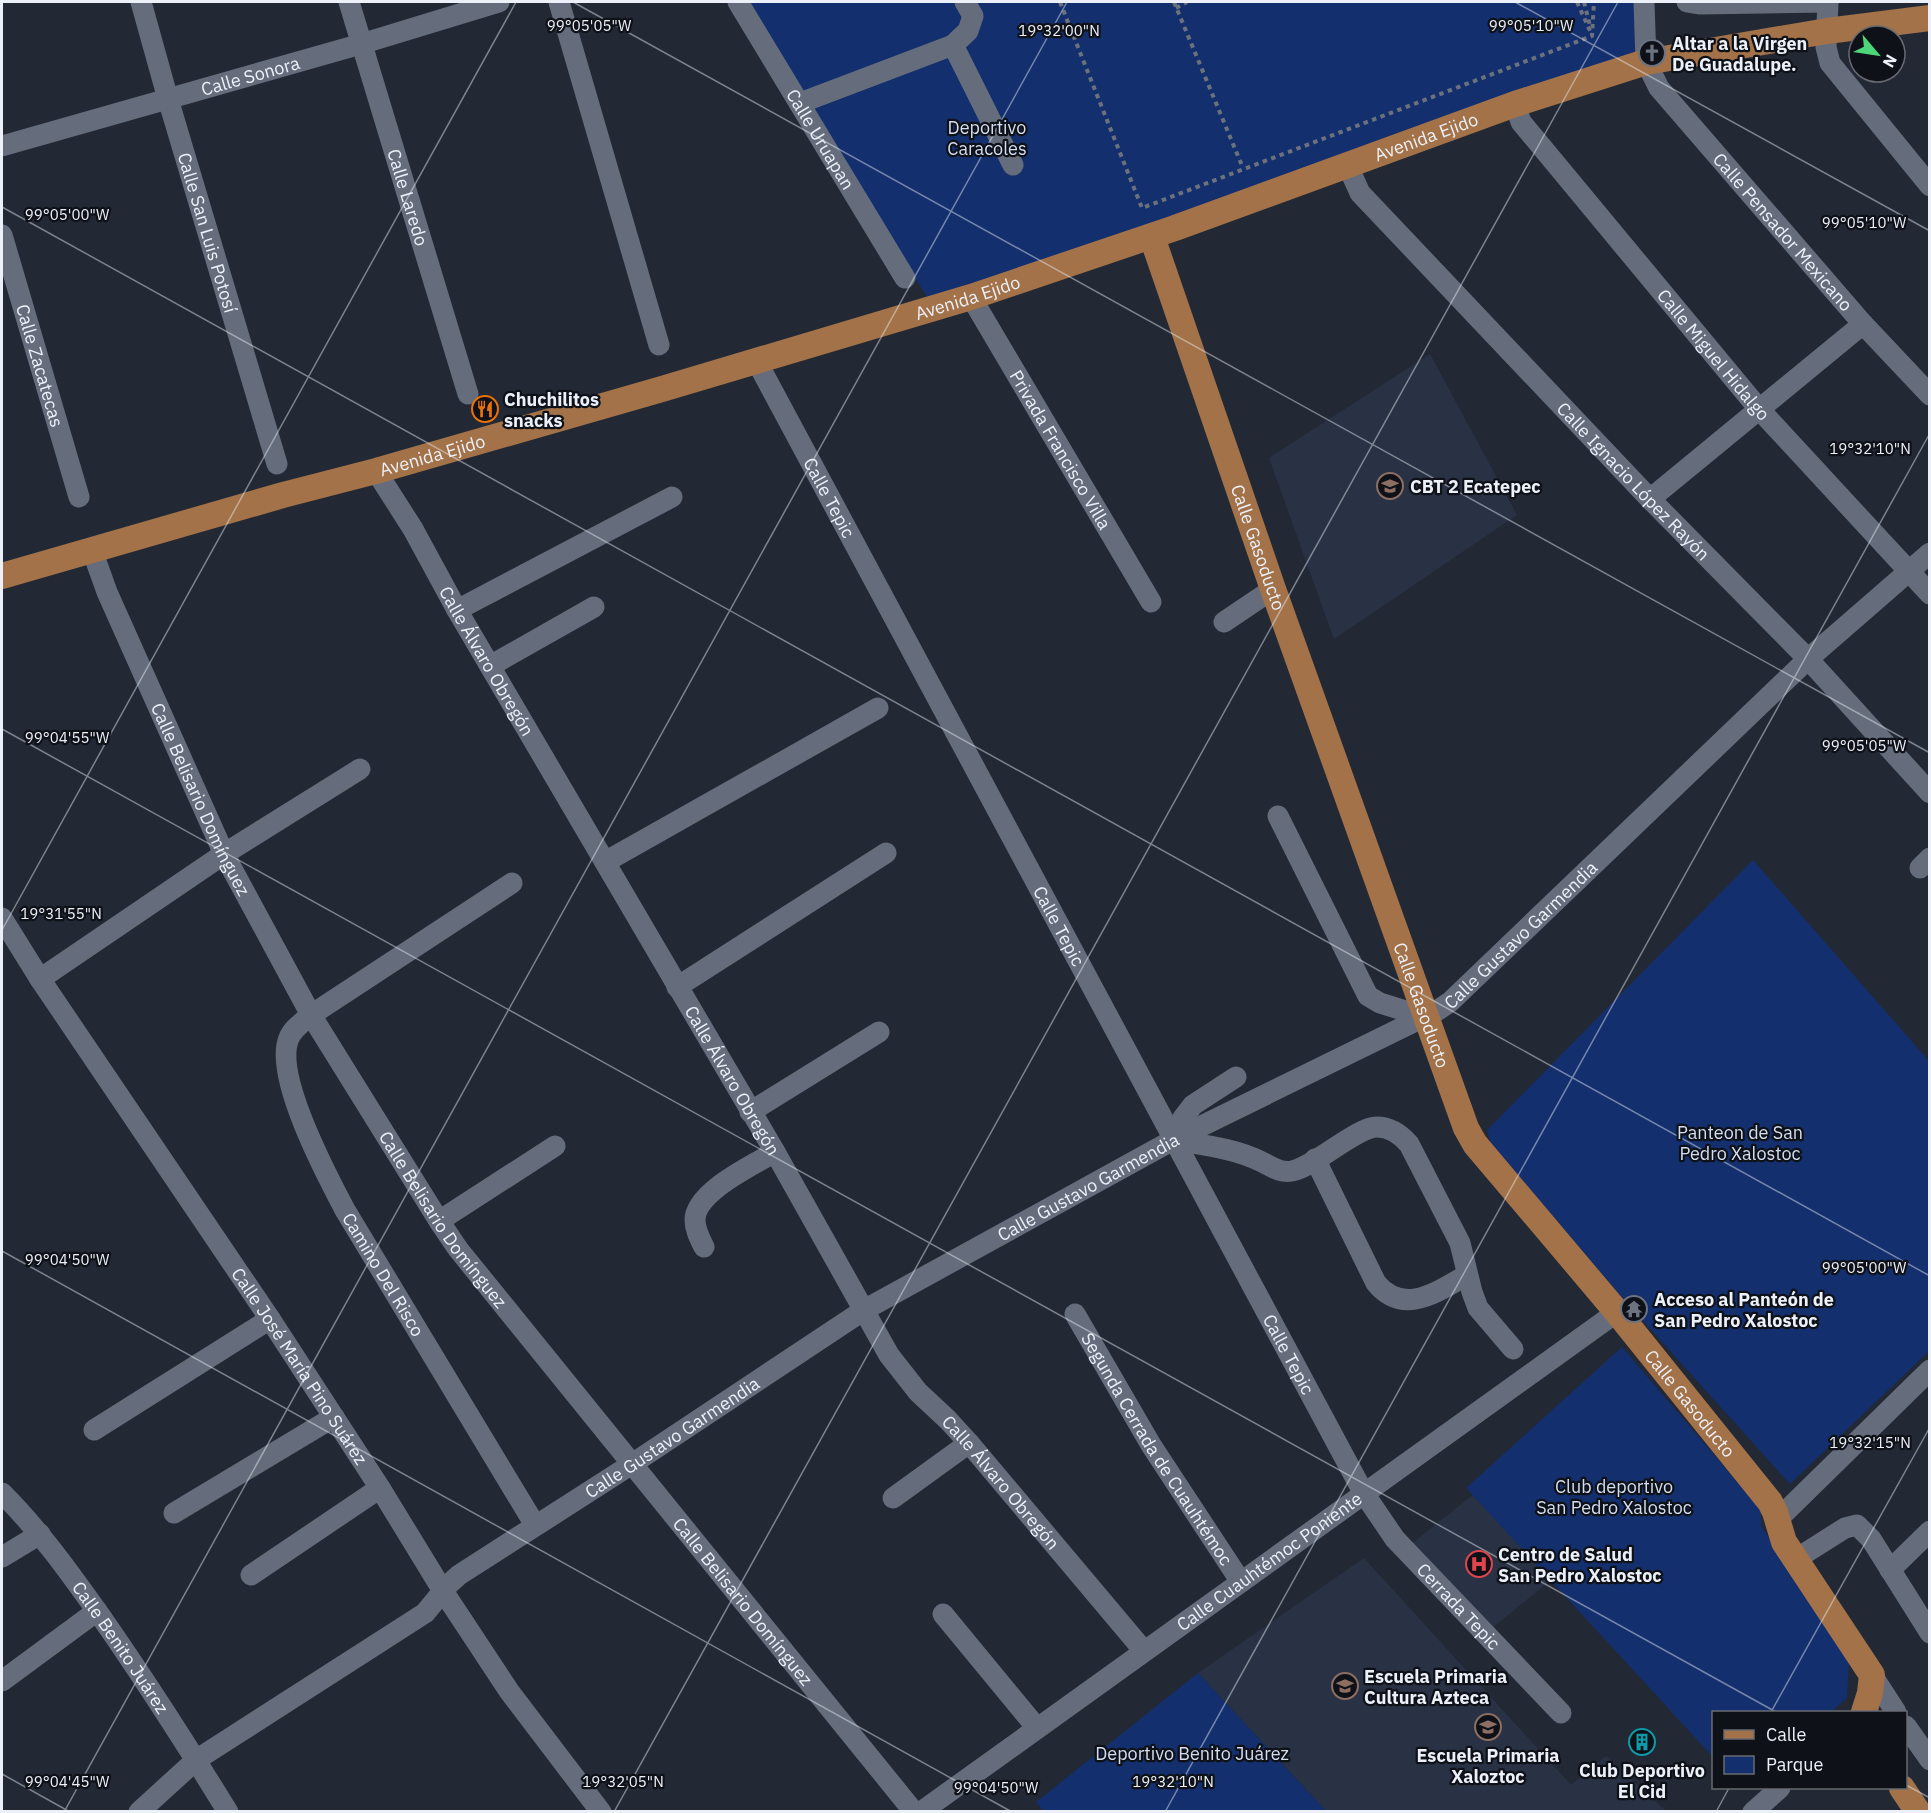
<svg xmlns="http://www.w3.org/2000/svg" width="1931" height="1813" font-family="'IBM Plex Sans',sans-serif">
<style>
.built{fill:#293244}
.green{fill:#142f6d}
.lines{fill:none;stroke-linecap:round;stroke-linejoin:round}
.path{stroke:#6c727d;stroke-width:4;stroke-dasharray:4.5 4.5;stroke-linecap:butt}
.minor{stroke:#656d7c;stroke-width:21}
.major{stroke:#a37248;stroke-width:26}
.ticks{fill:none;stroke:#ecf1f9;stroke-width:1.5;stroke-opacity:0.45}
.labels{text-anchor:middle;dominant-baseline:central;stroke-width:4.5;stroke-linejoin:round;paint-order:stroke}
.poi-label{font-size:18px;font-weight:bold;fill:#ecf1f9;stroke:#0e1117;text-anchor:start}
.street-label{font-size:18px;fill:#ecf1f9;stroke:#0e1117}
.park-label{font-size:18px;fill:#d4def2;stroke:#0e1117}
.ticks-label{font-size:15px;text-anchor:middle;fill:#ecf1f9;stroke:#0e1117;stroke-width:4.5;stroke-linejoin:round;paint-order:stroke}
</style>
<rect width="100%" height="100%" fill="#222935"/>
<g class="built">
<polygon points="1430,354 1517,515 1334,639 1269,458"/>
<polygon points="1473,1495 1551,1580 1486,1633 1406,1548"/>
<polygon points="1364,1558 1571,1785 1606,1756 1666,1811 1326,1811 1198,1673"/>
</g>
<g class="green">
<polygon points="741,2 1638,2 1638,69 929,300"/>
<polygon points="1753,860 1929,1061 1929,1351 1790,1484 1627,1303 1491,1144 1487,1130"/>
<polygon points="1622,1347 1760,1509 1762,1528 1850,1646 1847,1698 1831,1712 1714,1712 1713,1757 1466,1488"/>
<polygon points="1198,1673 1326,1811 1044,1811 1036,1802"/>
</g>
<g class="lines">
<g class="path">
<polyline points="1060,2 1142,208 1592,36 1594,2"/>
<polyline points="1174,2 1243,168"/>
<polyline points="1577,2 1591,33"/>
<polyline points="1584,2 1590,26"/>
<polyline points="1176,8 1187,2"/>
</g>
<g class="minor">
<path id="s1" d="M141,2L168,99L277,464"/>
<path id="s2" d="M349,2L468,394"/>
<polyline points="559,2 659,345"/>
<path id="s3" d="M738,2L905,278"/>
<path id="s4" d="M1644,2L1646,62L1659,88L1863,324L1930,395"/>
<polyline points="1687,2 1699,4 1828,2"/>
<polyline points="1828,2 1826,47 1830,63 1930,186"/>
<polyline points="953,45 1013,165"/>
<polyline points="800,103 953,45 968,31 973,16 965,2"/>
<path id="s5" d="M1515,104L1521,122L1759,409L1930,594"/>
<path id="s6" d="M2,146L361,44L499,2"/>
<path id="s7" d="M1347,164L1360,193L1650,499L1808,659L1930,793"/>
<path id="s8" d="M2,235L79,497"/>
<path id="s9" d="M971,297L1151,602"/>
<path id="s10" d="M756,360L1363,1492L1395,1539L1561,1713"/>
<path id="s11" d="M376,471L413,529L457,610L775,1152L889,1355L918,1392L948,1420L969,1443L1144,1651"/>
<polyline points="1650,499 1863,324"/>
<path id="s12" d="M92,550L107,592L224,854L311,1015L439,1221L458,1249L914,1812"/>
<polyline points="457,610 672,497"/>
<polyline points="1224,622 1273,589"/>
<polyline points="490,666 594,607"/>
<polyline points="1278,816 1368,996 1380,1003 1425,1017"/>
<polyline points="605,862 878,708"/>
<polyline points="1920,868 1930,858"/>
<path id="s13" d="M512,883L311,1015C303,1022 293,1028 289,1038C273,1075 327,1176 345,1210L535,1525"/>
<path id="s14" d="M2,918L40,979L270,1319L380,1488L443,1591L509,1691L601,1812"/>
<polyline points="40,979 224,854 360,769"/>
<polyline points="677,987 886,853"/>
<path d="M1236,1077L1193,1105L1183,1118L1173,1140C1202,1145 1235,1148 1262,1162C1272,1167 1280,1173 1292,1171C1316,1166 1356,1127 1377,1127C1390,1127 1401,1135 1409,1144L1460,1243L1472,1292L1478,1308L1513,1349"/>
<polyline points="750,1112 879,1032"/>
<path d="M1315,1159L1376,1283C1404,1317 1438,1291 1467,1275"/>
<polyline points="439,1221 555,1146"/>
<path d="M704,1247C700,1239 695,1230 695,1220C695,1192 753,1165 775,1152"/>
<path id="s15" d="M1075,1314L1151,1445L1241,1582"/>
<polyline points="94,1430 270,1319"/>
<path id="s16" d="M2,1493C41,1532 72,1576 104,1621C147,1683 188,1747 228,1812"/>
<polyline points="893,1498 969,1443"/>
<polyline points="174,1513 334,1417"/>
<polyline points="1777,1520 1930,1370"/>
<polyline points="2,1557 40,1534"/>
<polyline points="1796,1559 1845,1528 1857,1525 1871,1539 1930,1633"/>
<polyline points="1890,1570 1930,1531"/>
<polyline points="251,1575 380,1488"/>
<polyline points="943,1614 1037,1728"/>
<polyline points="1872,1675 1896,1712"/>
<polyline points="2,1681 97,1611"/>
<polyline points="1906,1726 1930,1760"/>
<path id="s17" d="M139,1812L196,1760L425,1613L449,1584L459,1575L632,1464L864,1310L1173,1140L1438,1010L1450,1002L1808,659L1930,553"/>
<path id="s18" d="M921,1812C1153,1645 1384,1477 1617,1312"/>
<polyline points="1753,1812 1780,1788"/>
</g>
<g class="major">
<path id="s19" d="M1152,237L1273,589L1466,1128L1475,1144L1617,1312L1770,1502L1775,1512L1784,1542L1872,1675L1870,1693L1864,1712"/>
<path id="s20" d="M2,576L283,495L376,471L662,389L971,297L1175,228L1515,104L1646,62L1827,31L1930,18"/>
<polyline points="1902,1788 1918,1812"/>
</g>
</g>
<path class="ticks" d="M573,2L1930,753M1515,2L1930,231M2,207L1930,1276M2,729L1776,1712M2,930L516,2M2,1251L1012,1812M1771,1712L1930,1427M2,1774L70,1812M1906,1785L1930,1798M64,1812L1067,2M614,1812L1618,2M1165,1812L1930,433M1716,1812L1729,1788"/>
<defs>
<symbol id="church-ring" viewBox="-11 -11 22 22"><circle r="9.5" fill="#0e1117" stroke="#6b7280" stroke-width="1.5"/><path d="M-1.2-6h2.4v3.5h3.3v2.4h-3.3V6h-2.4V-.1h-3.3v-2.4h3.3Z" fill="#6b7280"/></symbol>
<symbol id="restaurant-ring" viewBox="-11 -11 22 22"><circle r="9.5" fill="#0e1117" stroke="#e8710a" stroke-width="1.5"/><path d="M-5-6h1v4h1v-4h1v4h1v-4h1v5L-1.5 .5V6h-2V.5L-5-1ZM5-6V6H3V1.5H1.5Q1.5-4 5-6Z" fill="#e8710a"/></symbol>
<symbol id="school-ring" viewBox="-11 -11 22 22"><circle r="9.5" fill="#0e1117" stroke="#8d6e63" stroke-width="1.5"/><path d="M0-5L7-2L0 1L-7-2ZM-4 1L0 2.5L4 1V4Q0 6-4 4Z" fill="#8d6e63"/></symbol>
<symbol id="temple-ring" viewBox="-11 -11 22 22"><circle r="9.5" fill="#0e1117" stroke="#6b7280" stroke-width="1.5"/><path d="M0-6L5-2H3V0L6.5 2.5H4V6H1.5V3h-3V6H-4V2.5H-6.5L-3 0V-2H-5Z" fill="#6b7280"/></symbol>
<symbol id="hospital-ring" viewBox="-11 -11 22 22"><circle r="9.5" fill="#0e1117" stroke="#e0444e" stroke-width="1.5"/><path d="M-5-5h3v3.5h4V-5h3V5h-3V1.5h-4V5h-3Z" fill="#e0444e"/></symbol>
<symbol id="building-ring" viewBox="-11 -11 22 22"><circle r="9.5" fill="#0e1117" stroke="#0f9aa8" stroke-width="1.5"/><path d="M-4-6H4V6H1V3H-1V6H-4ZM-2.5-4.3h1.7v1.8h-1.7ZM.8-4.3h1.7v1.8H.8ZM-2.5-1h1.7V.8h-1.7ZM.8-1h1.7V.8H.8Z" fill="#0f9aa8"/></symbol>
</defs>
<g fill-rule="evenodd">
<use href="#church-ring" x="1637" y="38" width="30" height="30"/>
<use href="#restaurant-ring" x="470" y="394" width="30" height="30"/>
<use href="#school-ring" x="1375" y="471" width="30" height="30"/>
<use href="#temple-ring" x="1619" y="1294" width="30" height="30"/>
<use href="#hospital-ring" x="1464" y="1549" width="30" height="30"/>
<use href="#school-ring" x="1330" y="1671" width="30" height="30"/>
<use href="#school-ring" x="1473" y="1712" width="30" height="30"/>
<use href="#building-ring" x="1627" y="1727" width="30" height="30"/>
</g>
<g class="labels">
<g class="poi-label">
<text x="1672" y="43">Altar a la Virgen<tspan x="1672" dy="21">De Guadalupe.</tspan></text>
<text x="504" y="399">Chuchilitos<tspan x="504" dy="21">snacks</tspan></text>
<text x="1410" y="486">CBT 2 Ecatepec</text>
<text x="1654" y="1299">Acceso al Panteón de<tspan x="1654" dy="21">San Pedro Xalostoc</tspan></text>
<text x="1498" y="1554">Centro de Salud<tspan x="1498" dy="21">San Pedro Xalostoc</tspan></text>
<text x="1364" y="1676">Escuela Primaria<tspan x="1364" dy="21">Cultura Azteca</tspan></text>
<text x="1488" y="1755" text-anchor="middle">Escuela Primaria<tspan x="1488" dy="21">Xaloztoc</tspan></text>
<text x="1642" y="1770" text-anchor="middle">Club Deportivo<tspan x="1642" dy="21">El Cid</tspan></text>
</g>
<g class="street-label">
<text stroke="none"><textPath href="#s6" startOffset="258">Calle Sonora</textPath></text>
<text stroke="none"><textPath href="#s20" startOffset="1491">Avenida Ejido</textPath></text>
<text stroke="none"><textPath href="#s3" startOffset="160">Calle Uruapan</textPath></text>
<text stroke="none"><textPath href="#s2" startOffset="204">Calle Laredo</textPath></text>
<text stroke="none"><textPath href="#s4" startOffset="279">Calle Pensador Mexicano</textPath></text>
<text stroke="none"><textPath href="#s1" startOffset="240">Calle San Luis Potosí</textPath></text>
<text stroke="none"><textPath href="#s20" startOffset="1005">Avenida Ejido</textPath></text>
<text stroke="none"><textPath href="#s5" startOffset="321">Calle Miguel Hidalgo</textPath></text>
<text stroke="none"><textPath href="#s8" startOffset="136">Calle Zacatecas</textPath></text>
<text stroke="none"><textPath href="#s9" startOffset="177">Privada Francisco Villa</textPath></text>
<text stroke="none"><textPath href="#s20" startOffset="447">Avenida Ejido</textPath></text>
<text stroke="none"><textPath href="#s7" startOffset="429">Calle Ignacio López Rayón</textPath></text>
<text stroke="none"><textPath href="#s10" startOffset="156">Calle Tepic</textPath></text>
<text stroke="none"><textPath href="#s19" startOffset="328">Calle Gasoducto</textPath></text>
<text stroke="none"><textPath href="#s11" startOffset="220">Calle Álvaro Obregón</textPath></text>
<text stroke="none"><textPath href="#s12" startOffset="272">Calle Belisario Domínguez</textPath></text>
<text stroke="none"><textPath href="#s10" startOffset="642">Calle Tepic</textPath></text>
<text stroke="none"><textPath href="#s17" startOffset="1644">Calle Gustavo Garmendia</textPath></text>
<text stroke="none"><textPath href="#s19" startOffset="814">Calle Gasoducto</textPath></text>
<text stroke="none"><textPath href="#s11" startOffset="706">Calle Álvaro Obregón</textPath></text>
<text stroke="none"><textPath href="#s17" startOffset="1140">Calle Gustavo Garmendia</textPath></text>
<text stroke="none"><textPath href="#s12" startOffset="758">Calle Belisario Domínguez</textPath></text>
<text stroke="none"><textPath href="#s13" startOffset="532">Camino Del Risco</textPath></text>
<text stroke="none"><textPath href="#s10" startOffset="1128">Calle Tepic</textPath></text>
<text stroke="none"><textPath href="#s14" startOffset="538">Calle José María Pino Suárez</textPath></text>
<text stroke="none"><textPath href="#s19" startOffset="1300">Calle Gasoducto</textPath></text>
<text stroke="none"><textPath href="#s17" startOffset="654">Calle Gustavo Garmendia</textPath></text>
<text stroke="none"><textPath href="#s15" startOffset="158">Segunda Cerrada de Cuauhtémoc</textPath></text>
<text stroke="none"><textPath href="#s11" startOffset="1192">Calle Álvaro Obregón</textPath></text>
<text stroke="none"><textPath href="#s18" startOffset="429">Calle Cuauhtémoc Poniente</textPath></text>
<text stroke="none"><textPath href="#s12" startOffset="1244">Calle Belisario Domínguez</textPath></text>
<text stroke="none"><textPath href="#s10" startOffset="1434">Cerrada Tepic</textPath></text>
<text stroke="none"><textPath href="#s16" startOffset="195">Calle Benito Juárez</textPath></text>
</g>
<g class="park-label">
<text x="987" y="127">Deportivo<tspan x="987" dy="21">Caracoles</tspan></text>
<text x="1740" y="1132">Panteon de San<tspan x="1740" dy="21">Pedro Xalostoc</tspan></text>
<text x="1614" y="1486">Club deportivo<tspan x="1614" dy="21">San Pedro Xalostoc</tspan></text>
<text x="1192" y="1753">Deportivo Benito Juárez</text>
</g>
</g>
<g class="ticks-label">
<text x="1531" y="31">99°05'10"W</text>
<text x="589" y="31">99°05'05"W</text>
<text x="1059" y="36">19°32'00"N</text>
<text x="67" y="220">99°05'00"W</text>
<text x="1864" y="228">99°05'10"W</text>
<text x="1870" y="454">19°32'10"N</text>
<text x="67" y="743">99°04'55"W</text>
<text x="1864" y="751">99°05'05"W</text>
<text x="61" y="919">19°31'55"N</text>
<text x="67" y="1265">99°04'50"W</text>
<text x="1864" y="1273">99°05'00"W</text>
<text x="1870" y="1448">19°32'15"N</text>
<text x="67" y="1787">99°04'45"W</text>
<text x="623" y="1787">19°32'05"N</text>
<text x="1173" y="1787">19°32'10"N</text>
<text x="996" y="1793">99°04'50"W</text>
</g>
<rect width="1931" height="1813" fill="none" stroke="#ecf1f9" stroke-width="6"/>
<rect x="1712" y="1711" width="195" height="78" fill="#0e1117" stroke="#676b71" stroke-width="1.5"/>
<rect x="1724" y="1730" width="30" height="9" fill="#a37248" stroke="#676b71" stroke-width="1.5"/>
<text x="1766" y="1741" font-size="18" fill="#ecf1f9">Calle</text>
<rect x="1724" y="1756" width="30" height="18" fill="#142f6d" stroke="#676b71" stroke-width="1.5"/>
<text x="1766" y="1771" font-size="18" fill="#ecf1f9">Parque</text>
<g transform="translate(1877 54) rotate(119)"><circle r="28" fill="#0e1117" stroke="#676b71" stroke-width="1.5"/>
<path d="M0-4.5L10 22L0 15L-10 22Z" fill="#4bd677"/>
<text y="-9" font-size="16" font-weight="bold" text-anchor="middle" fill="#ecf1f9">N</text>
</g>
</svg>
